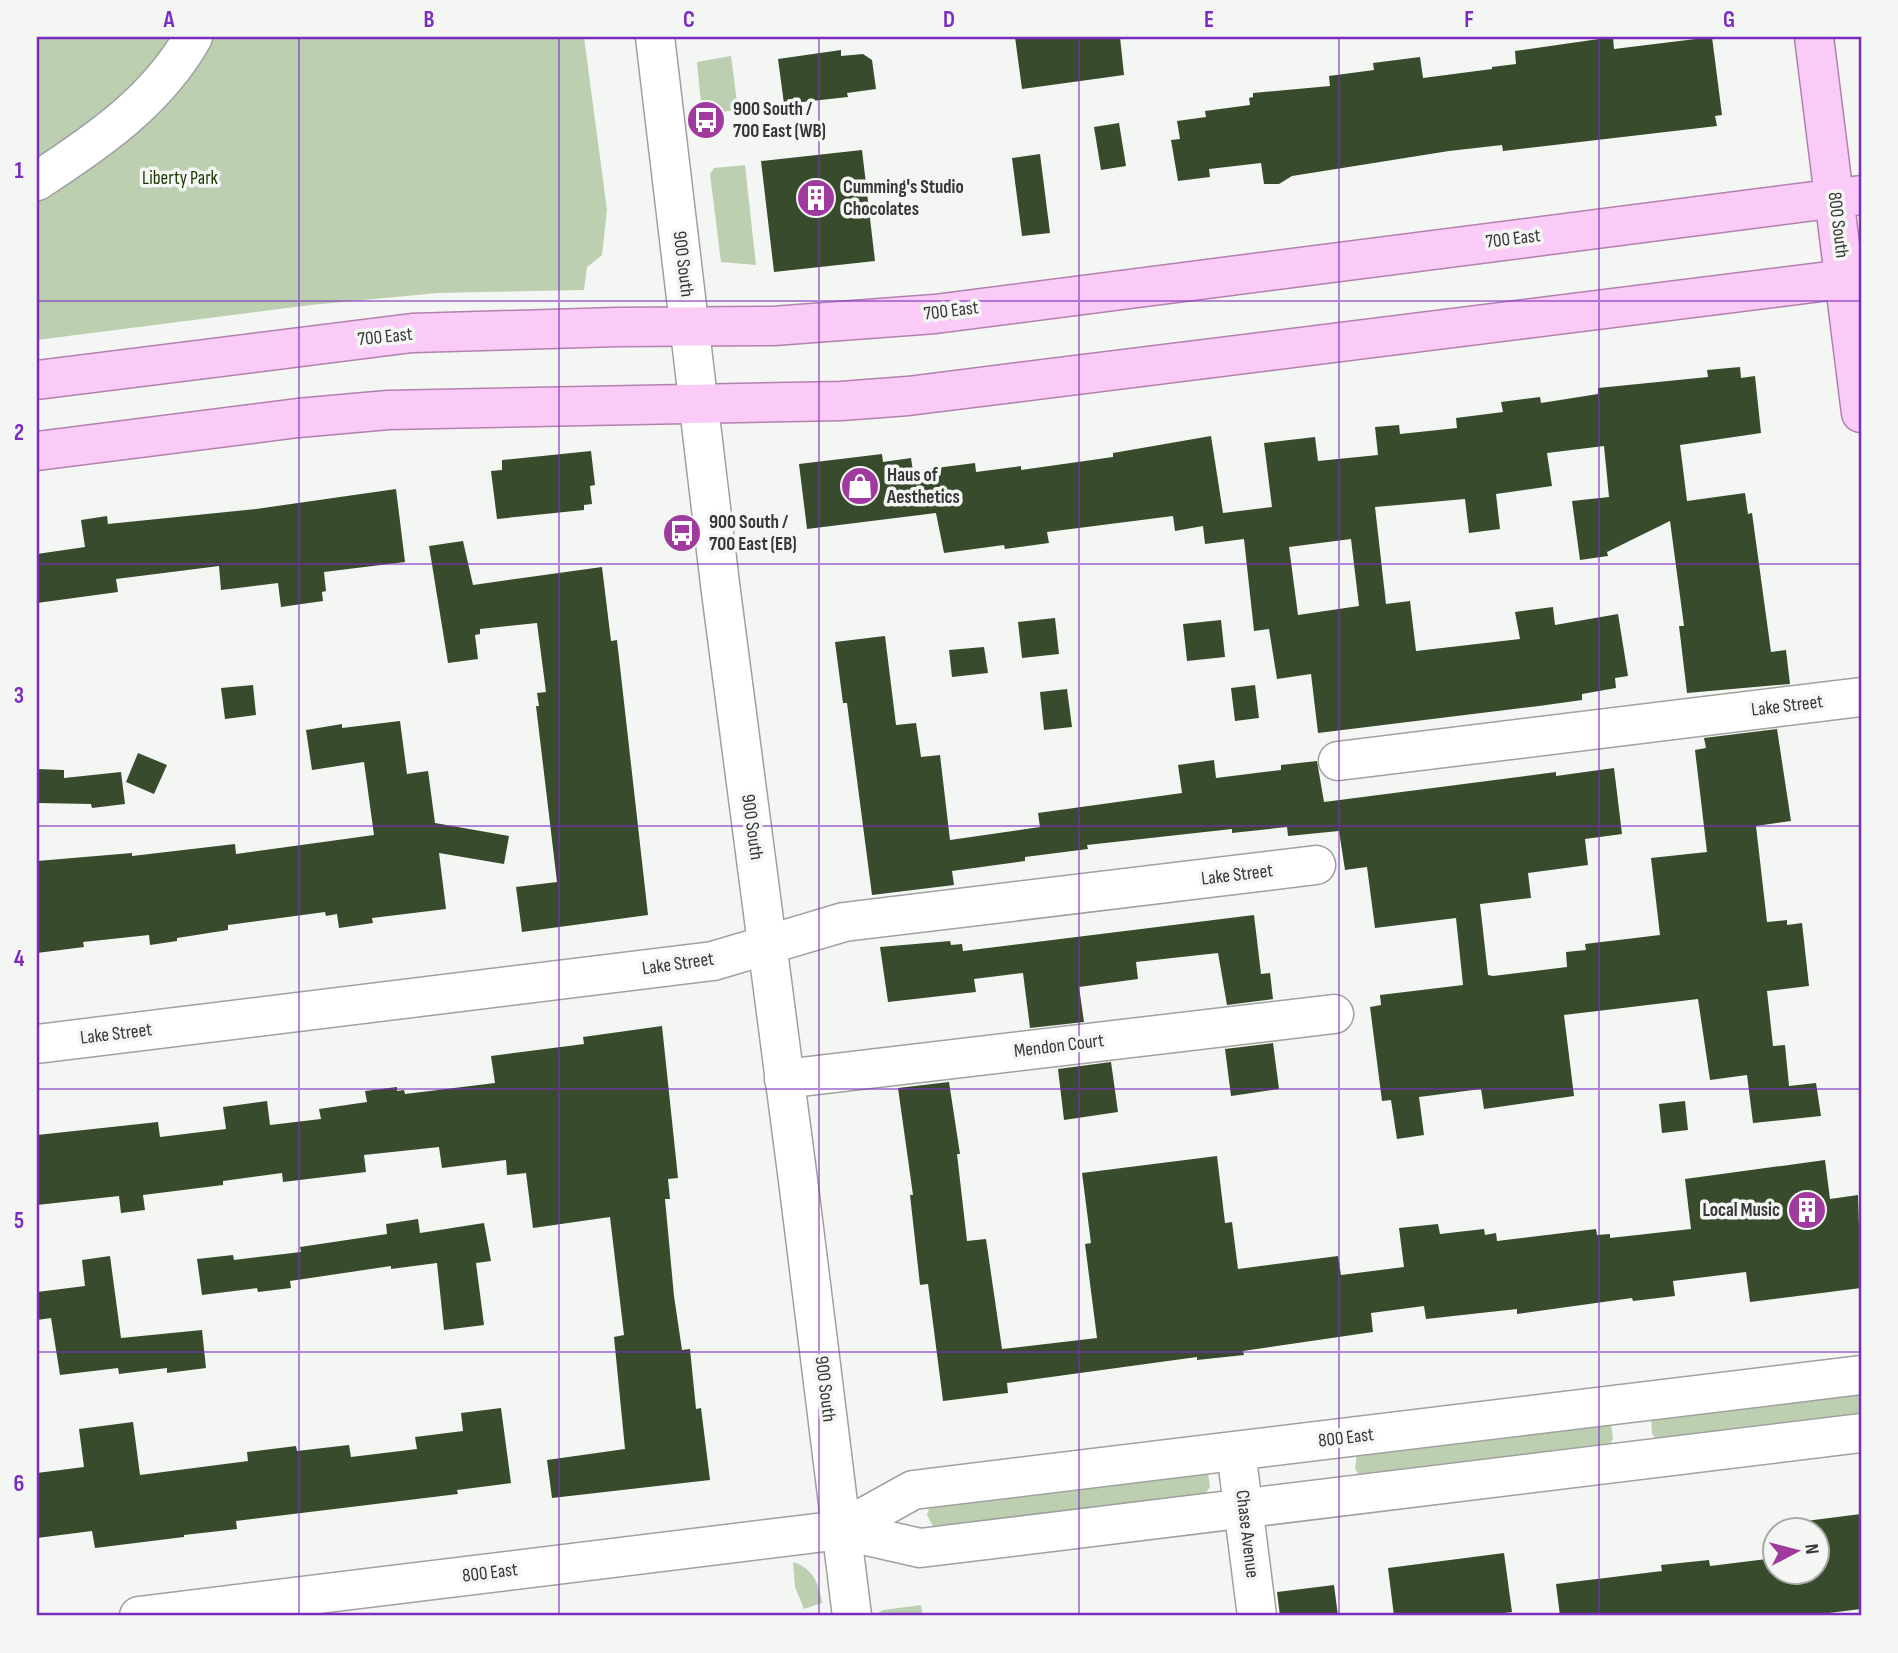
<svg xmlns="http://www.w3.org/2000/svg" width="1898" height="1653" font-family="'Sofia Sans Condensed',sans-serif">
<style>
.green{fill:#bcd0b1}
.building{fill:#394b2d;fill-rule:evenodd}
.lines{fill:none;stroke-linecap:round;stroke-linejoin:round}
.minor-casing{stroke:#a0a19f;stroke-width:41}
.major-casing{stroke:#b380af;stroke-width:41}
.minor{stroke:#fff;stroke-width:38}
.major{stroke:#facbf6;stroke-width:38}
.grid{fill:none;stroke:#7b2cbf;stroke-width:2;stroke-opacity:0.55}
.labels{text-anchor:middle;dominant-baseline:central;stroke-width:7;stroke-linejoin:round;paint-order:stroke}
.poi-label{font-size:19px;font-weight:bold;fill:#363736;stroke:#f4f6f3;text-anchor:start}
.park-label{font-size:19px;fill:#1b3701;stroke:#f4f6f3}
.street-label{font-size:19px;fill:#363736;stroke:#f4f6f3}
.neatline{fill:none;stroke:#7b2cbf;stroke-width:2.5}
.grid-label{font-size:23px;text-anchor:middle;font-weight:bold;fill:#7b2cbf}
</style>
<rect width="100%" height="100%" fill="#f4f6f3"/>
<g class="green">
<polygon points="37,37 584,37 607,210 602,255 587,267 584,290 438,293 311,305 37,340"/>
<polygon points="731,56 738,110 702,114 697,62"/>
<polygon points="745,165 756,265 721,262 710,174 714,168"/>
<polygon points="1861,1384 1861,1419 1656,1439 1652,1434 1651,1418"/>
<polygon points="1611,1423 1613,1439 1607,1449 1360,1476 1355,1469 1357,1453"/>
<polygon points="1204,1471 1208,1474 1210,1487 1203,1497 934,1528 927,1515 931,1503"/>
<path d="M793,1562C813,1568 819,1584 822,1603L804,1609L795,1587Z"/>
<polygon points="921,1605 923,1616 879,1616 878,1613 883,1610"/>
</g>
<g class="building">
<polygon points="1015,37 1120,37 1124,75 1022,89"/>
<polygon points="1613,37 1614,49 1712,37 1722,115 1715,116 1717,126 1503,151 1502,145 1449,151 1292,176 1279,184 1264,184 1261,163 1209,169 1210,177 1178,181 1171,140 1180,139 1177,121 1206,117 1205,111 1250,105 1249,98 1253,97 1253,93 1330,86 1329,76 1374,70 1373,63 1420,57 1423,78 1492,69 1492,67 1516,64 1515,51"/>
<polygon points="841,50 841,56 863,54 872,60 876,89 847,93 848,97 784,104 778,59"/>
<polygon points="1119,123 1126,166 1101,170 1094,127"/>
<polygon points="862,150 875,261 774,272 761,161"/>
<polygon points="1040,154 1050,233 1022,236 1012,158"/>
<path d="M1740,367L1741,378L1755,376L1761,433L1680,445L1687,501L1745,493L1748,514L1752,513L1771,652L1786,650L1790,684L1687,693L1679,626H1684L1670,521L1607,552L1608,556L1580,560L1572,501L1609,497L1604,446L1547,453L1552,486L1496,494L1500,529L1469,533L1465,499L1375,507L1386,604L1410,601L1416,651L1520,639L1515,612L1553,607L1555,625L1618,614L1628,676L1615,678L1616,688L1582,694V700L1539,706L1318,733L1311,674L1277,679L1269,629L1254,631L1244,539L1205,544L1203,526L1175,531L1173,516L1047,532L1049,543L1005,549L1004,545L944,553L936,513L807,529L799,464L882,454L883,462L911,458L913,471L975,463L976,472L1021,466V470L1113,457V453L1211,436L1223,513L1272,507L1264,443L1315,437L1318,461L1378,455L1375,427L1399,425L1400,434L1457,428L1456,418L1503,412L1501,402L1540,397L1541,403L1598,394V388L1708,377L1707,370ZM1351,539L1359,606L1298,615L1289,547Z"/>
<polygon points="591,451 595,485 590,486 592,504 584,505 584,510 497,519 491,471 502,470 502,460"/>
<polygon points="396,489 405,562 324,572 326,591 322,592 323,601 281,607 278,583 221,590 219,566 116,579 118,592 37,603 37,554 85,547 81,520 107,516 108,524 256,509"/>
<polygon points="463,541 473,585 602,567 611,641 617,640 648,915 522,932 516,887 557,882 536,706 539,706 537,693 546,692 537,623 480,629 480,634 475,635 478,659 448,663 429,546"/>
<polygon points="1055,618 1059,654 1022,658 1018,622"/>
<polygon points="1221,620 1225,657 1187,661 1183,624"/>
<polygon points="885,636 896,725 916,723 921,757 940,755 950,840 1040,827 1038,813 1182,793 1178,765 1214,760 1216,778 1281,770 1281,765 1317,761 1324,802 1556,772 1556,776 1614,768 1622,834 1585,839 1588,865 1528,873 1531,898 1480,904 1488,975 1493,976 1567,967 1566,952 1586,950 1585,944 1660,935 1651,858 1707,852 1695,750 1706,748 1704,738 1777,729 1791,821 1756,826 1767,922 1787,920 1787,925 1802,923 1809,986 1767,991 1773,1046 1785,1045 1789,1086 1816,1083 1821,1116 1753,1123 1747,1075 1710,1080 1698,999 1564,1015 1574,1096 1484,1109 1481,1089 1419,1097 1424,1135 1397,1139 1391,1100 1382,1101 1370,1007 1381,1005 1380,995 1463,985 1456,918 1375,928 1367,867 1345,870 1339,831 1288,836 1287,827 1232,833 1232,829 1087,845 1088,849 1025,857 1025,861 952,871 954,885 872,895 847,703 843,703 835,642"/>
<polygon points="984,647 988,673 952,677 949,650"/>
<polygon points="253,685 256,715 225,719 221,688"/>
<polygon points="1255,685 1259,718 1235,721 1231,688"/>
<polygon points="1067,689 1072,727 1044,730 1040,692"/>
<polygon points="400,721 407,774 428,771 435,823 509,836 504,864 439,853 446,909 372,918 373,923 339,928 337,914 326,916 325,912 228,925 228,930 177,938 177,941 150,945 149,935 83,942 84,947 37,953 37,861 132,853 132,856 235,844 236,854 374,835 364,762 312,770 306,730 342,724 342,728"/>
<polygon points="138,753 167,765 154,794 126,782"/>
<polygon points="37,769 64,770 64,778 121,772 125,804 92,808 91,804 37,803"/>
<polygon points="1254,915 1261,974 1270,973 1273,999 1227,1005 1218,953 1136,962 1138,979 1079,987 1084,1022 1030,1028 1023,973 974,979 976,992 888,1002 880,947 950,941 951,945 962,944 963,951"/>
<polygon points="662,1026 678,1178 668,1179 670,1199 665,1199 674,1296 682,1350 690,1349 696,1409 701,1408 710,1480 552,1498 547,1460 625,1449 614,1337 624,1335 610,1217 533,1228 526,1173 507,1175 506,1160 442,1168 439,1147 364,1155 366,1172 283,1182 282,1173 223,1181 223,1185 143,1195 145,1210 121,1213 119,1196 37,1205 37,1135 158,1122 160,1137 226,1129 223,1107 267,1101 270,1125 321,1119 319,1109 367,1102 365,1091 397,1087 397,1091 404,1090 405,1094 495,1083 491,1056 584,1044 583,1037"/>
<polygon points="1273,1043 1279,1089 1231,1096 1225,1049"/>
<polygon points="1111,1062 1118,1112 1064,1120 1058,1069"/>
<polygon points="949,1082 960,1154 957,1154 967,1241 986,1239 1002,1349 1097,1338 1085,1244 1091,1243 1082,1173 1217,1156 1225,1223 1232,1222 1238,1269 1338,1256 1341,1275 1404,1267 1399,1228 1438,1224 1440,1234 1484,1229 1485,1235 1496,1233 1497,1241 1596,1229 1597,1235 1610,1234 1610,1238 1691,1229 1685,1179 1825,1160 1830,1199 1858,1195 1861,1288 1750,1302 1746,1272 1673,1281 1675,1296 1633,1301 1632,1298 1517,1314 1517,1309 1426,1319 1424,1306 1371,1313 1373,1332 1243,1351 1244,1355 1197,1360 1197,1357 1007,1383 1008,1393 943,1401 928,1284 920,1285 910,1195 913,1195 898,1088"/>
<polygon points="1685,1101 1688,1130 1662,1133 1659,1104"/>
<polygon points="418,1219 420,1233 484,1223 491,1261 476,1263 484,1325 444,1330 437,1263 391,1269 391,1266 290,1281 291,1288 258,1292 257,1288 202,1295 197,1259 233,1255 234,1260 301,1252 300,1247 387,1234 386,1224"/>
<polygon points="110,1256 121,1338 202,1330 206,1368 167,1373 167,1368 119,1374 118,1368 60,1375 51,1318 37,1320 37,1292 85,1286 82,1260"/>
<polygon points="501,1408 511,1483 457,1490 458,1494 236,1521 237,1529 184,1535 184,1537 95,1548 92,1531 37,1538 37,1473 84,1467 79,1429 133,1422 140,1475 248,1461 247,1452 296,1446 297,1451 349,1445 351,1457 417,1449 415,1437 463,1431 461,1413"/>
<polygon points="1861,1514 1861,1609 1805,1616 1560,1616 1556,1584 1662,1571 1661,1565 1709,1560 1710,1566 1775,1558 1775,1572 1817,1572 1817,1530 1790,1530 1790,1523"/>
<polygon points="1504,1553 1512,1612 1483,1616 1394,1616 1388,1568"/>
<polygon points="1334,1585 1338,1616 1280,1616 1277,1592"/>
</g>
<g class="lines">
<defs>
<g id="minor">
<polyline points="655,37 720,584 799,1188 852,1616"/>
<path d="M37,181C97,142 157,101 193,37"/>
<polyline points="1338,761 1861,697"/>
<polyline points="37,1044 713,961 844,922 1316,865"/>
<polyline points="784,1079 1334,1014"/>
<polyline points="1236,1451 1257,1616"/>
<polyline points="841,1530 913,1490 1861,1375"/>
<polyline points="139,1616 841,1530 920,1548 1861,1433"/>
</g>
<g id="major">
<polyline points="1814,37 1861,413"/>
<polyline points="37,380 412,333 617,327 773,326 935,314 1861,195"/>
<polyline points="37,451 298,418 388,410 841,401 908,396 1861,277"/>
</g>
</defs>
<use href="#minor" class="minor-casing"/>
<use href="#major" class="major-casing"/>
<use href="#minor" class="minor"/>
<use href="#major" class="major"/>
</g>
<path class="grid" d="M299,37V1616M559,37V1616M819,37V1616M1079,37V1616M1339,37V1616M1599,37V1616M37,301H1861M37,564H1861M37,826H1861M37,1089H1861M37,1352H1861"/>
<defs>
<symbol id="bus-disc" viewBox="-11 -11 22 22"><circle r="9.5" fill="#a13a9e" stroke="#f4f6f3"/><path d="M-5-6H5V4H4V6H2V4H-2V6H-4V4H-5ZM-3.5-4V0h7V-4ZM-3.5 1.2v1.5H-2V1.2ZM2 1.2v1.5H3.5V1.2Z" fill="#fff"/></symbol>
<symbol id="building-disc" viewBox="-11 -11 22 22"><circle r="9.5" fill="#a13a9e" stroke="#f4f6f3"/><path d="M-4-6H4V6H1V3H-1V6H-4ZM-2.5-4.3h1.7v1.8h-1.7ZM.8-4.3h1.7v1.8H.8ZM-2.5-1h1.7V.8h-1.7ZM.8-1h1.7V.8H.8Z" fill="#fff"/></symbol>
<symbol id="shop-disc" viewBox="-11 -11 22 22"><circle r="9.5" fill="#a13a9e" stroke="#f4f6f3"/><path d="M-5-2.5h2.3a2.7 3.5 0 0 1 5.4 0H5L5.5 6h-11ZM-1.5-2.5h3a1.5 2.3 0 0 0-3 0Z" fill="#fff"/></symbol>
</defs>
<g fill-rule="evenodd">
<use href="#bus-disc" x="684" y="98" width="44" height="44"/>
<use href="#building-disc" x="794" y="176" width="44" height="44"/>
<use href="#shop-disc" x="838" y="464" width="44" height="44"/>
<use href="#bus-disc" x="660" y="511" width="44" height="44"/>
<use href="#building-disc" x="1785" y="1188" width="44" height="44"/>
</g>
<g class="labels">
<g class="poi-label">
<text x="733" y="109">900 South /<tspan x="733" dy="22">700 East (WB)</tspan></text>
<text x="843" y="187">Cumming's Studio<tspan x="843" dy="22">Chocolates</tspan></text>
<text x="887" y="475">Haus of<tspan x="887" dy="22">Aesthetics</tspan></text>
<text x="709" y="522">900 South /<tspan x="709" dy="22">700 East (EB)</tspan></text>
<text x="1780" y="1210" text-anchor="end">Local Music</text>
</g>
<g class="park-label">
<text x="180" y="178">Liberty Park</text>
</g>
<g class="street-label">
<text transform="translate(1838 225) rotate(83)">800 South</text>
<text transform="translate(1513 239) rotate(-7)">700 East</text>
<text transform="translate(683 264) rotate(83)">900 South</text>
<text transform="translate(951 311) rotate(-7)">700 East</text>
<text transform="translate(385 337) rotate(-6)">700 East</text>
<text transform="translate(1787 706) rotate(-7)">Lake Street</text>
<text transform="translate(752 827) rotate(82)">900 South</text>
<text transform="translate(1237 875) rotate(-7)">Lake Street</text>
<text transform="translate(678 964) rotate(-8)">Lake Street</text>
<text transform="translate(116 1034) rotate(-7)">Lake Street</text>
<text transform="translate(1059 1046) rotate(-7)">Mendon Court</text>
<text transform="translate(825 1389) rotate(83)">900 South</text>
<text transform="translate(1346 1438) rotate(-7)">800 East</text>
<text transform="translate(1247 1534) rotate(83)">Chase Avenue</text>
<text transform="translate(490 1573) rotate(-7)">800 East</text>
</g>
</g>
<rect width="1898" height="1653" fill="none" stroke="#f4f6f3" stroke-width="77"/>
<g transform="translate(1796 1551) rotate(83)"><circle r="33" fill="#f4f6f3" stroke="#a8aaa7" stroke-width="2"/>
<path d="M0-5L12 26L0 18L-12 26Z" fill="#a13a9e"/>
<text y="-10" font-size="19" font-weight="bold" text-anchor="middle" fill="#363736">N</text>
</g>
<rect x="38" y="38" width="1822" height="1576" class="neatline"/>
<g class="grid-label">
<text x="169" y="27">A</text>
<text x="429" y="27">B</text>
<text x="689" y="27">C</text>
<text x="949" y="27">D</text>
<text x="1209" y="27">E</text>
<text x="1469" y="27">F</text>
<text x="1729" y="27">G</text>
<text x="19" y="178">1</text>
<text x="19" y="440">2</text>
<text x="19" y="703">3</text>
<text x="19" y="966">4</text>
<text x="19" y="1228">5</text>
<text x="19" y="1491">6</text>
</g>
</svg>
